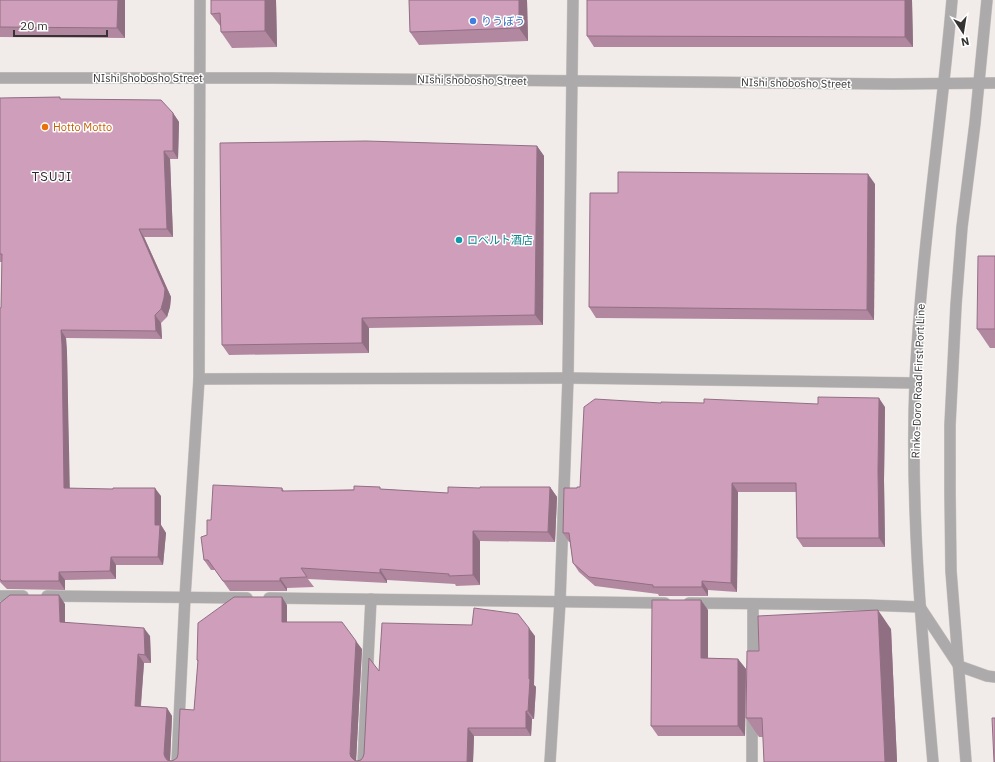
<svg xmlns="http://www.w3.org/2000/svg" width="995" height="762" font-family="'IBM Plex Sans','Noto Sans JP',sans-serif">
<style>
.lines{fill:none;stroke-linecap:round;stroke-linejoin:round}
.minor-casing{stroke:#ccc7c5;stroke-width:12}
.tertiary-casing{stroke:#ccc7c5;stroke-width:12}
.minor{stroke:#acaaaa;stroke-width:11}
.tertiary{stroke:#acaaaa;stroke-width:11}
.wall{fill:#b288a1}
.shaded-wall{fill:#916f83}
.building{fill:#cf9ebb;stroke:#916f83}
.shop-dot{fill:#3f7fe0;stroke:#fff;stroke-width:1.5}
.food-dot{fill:#e8710a;stroke:#fff;stroke-width:1.5}
.culture-dot{fill:#0f9aa8;stroke:#fff;stroke-width:1.5}
.labels{text-anchor:middle;dominant-baseline:central;stroke-width:3;stroke-linejoin:round;paint-order:stroke}
.shop-label{font-size:11px;fill:#366cbe;stroke:#fff;text-anchor:start}
.street-label{font-size:11px;fill:#363433;stroke:#fff}
.food-label{font-size:11px;fill:#c56008;stroke:#fff;text-anchor:start}
.culture-label{font-size:11px;fill:#0d838f;stroke:#fff;text-anchor:start}
.quarter-label{font-size:13px;letter-spacing:1px;fill:#2e2b29;stroke:#fff}
</style>
<rect width="100%" height="100%" fill="#f1ece9"/>
<g class="lines">
<defs>
<g id="minor">
<polyline points="199,379 568,378 915,383"/>
<polyline points="0,596 23,596"/>
<polyline points="47,596 247,598"/>
<polyline points="269,598 665,603"/>
<polyline points="689,603 866,605 920,607 959,666 987,676 995,677"/>
<polyline points="753,665 753,604"/>
<polyline points="177,762 185,597 199,379 200,0"/>
<polyline points="363,762 371,599"/>
<polyline points="550,762 560,602 568,378 573,0"/>
<polyline points="752,762 752,712"/>
</g>
<g id="tertiary">
<polyline points="0,78 272,78 893,84 995,83"/>
<path d="M933,762C922,636 910,509 915,382C921,254 941,127 952,0"/>
<polyline points="966,762 951,571 950,493 950,425 956,305 962,227 975,123 987,0"/>
</g>
</defs>
<use href="#minor" class="minor-casing"/>
<use href="#tertiary" class="tertiary-casing"/>
<use href="#minor" class="minor"/>
<use href="#tertiary" class="tertiary"/>
</g>
<g class="wall">
<polygon points="0,0 125,0 125,38 0,37"/>
<polygon points="276,0 277,47 232,48 221,32 221,27 211,14"/>
<polygon points="409,0 527,0 528,41 419,45 410,32"/>
<polygon points="587,0 912,0 913,47 594,47 587,36"/>
<polygon points="60,97 60,99 173,113 179,122 178,159 170,159 173,237 144,237 171,297 170,307 167,317 161,323 162,339 66,338 67,353 69,488 161,496 161,525 166,533 163,565 116,565 116,579 65,580 65,590 7,589 0,582 0,308 1,308 2,262 0,262 0,98"/>
<polygon points="537,146 544,156 543,325 369,328 369,353 229,355 222,345"/>
<polygon points="875,184 874,320 596,318 589,307 618,193"/>
<polygon points="995,256 995,348 990,348 977,329"/>
<polygon points="661,403 885,407 884,480 885,547 803,547 797,538 796,492 738,492 737,592 708,590 708,596 659,596 658,594 595,586 579,572 573,563 570,542 569,542 563,533 577,488 580,487"/>
<polygon points="550,487 557,497 555,542 480,541 480,585 456,586 455,584 387,580 387,583 308,579 314,587 287,588 287,591 230,591 215,570 211,570 204,560 207,535 282,488 284,491 381,489 448,493 480,488"/>
<polygon points="65,604 65,622 150,636 151,663 144,663 141,706 167,708 172,716 170,760 171,761 174,760 177,758 194,710 198,662 197,660 287,605 287,622 362,649 356,761 361,760 363,757 364,754 379,671 535,636 534,685 536,687 534,719 532,719 531,736 474,736 473,762 0,762"/>
<polygon points="708,610 708,658 738,659 746,669 745,736 658,736 651,726"/>
<polygon points="891,629 897,762 764,762 763,737 759,737 746,718 759,651"/>
</g>
<g class="shaded-wall">
<polygon points="118,0 125,0 125,38 117,28"/>
<polygon points="265,0 276,0 277,47 265,31"/>
<polygon points="519,0 527,0 528,41 519,28"/>
<polygon points="905,0 912,0 913,47 905,37"/>
<polygon points="173,113 179,122 178,159 173,151"/>
<polygon points="537,146 544,156 543,325 535,315"/>
<polygon points="164,151 170,159 173,237 167,229"/>
<polygon points="868,174 875,184 874,320 867,310"/>
<polygon points="139,229 144,237 171,297 170,307 167,317 161,309"/>
<polygon points="155,315 161,323 162,339 156,331"/>
<polygon points="362,318 369,328 369,353 362,343"/>
<polygon points="61,330 66,338 67,353 70,496 64,488"/>
<polygon points="879,398 885,407 884,480 885,547 879,538 878,471"/>
<polygon points="732,483 738,492 737,592 731,583"/>
<polygon points="550,487 557,497 555,542 548,532"/>
<polygon points="155,488 161,496 161,525 166,533 163,565 158,557 155,525"/>
<polygon points="473,531 480,541 480,585 473,575"/>
<polygon points="111,557 116,565 116,579 110,571"/>
<polygon points="380,569 387,580 387,583 380,573"/>
<polygon points="59,572 65,580 65,590 59,581"/>
<polygon points="280,578 287,588 287,591 280,581"/>
<polygon points="702,581 708,590 708,596 702,587"/>
<polygon points="59,595 65,604 65,630 60,622"/>
<polygon points="282,597 287,605 287,630 282,622"/>
<polygon points="701,600 708,610 708,669 701,658"/>
<polygon points="878,610 891,629 897,762 885,762"/>
<polygon points="144,628 150,636 151,663 145,655"/>
<polygon points="529,628 535,636 534,685 536,687 534,719 528,711"/>
<polygon points="356,641 362,649 356,762 351,757 350,754"/>
<polygon points="138,654 144,663 140,714 135,706"/>
<polygon points="738,659 746,669 745,736 738,726"/>
<polygon points="167,708 172,716 170,762 165,757 164,754"/>
<polygon points="526,711 532,719 531,736 526,728"/>
<polygon points="468,728 474,736 473,762 467,762"/>
</g>
<g class="building">
<polygon points="0,0 118,0 117,28 0,27"/>
<polygon points="211,0 265,0 265,31 221,32 220,13 211,14"/>
<polygon points="409,0 519,0 519,28 410,32"/>
<polygon points="587,0 905,0 905,37 587,36"/>
<polygon points="60,97 60,99 161,100 173,113 173,151 164,151 167,229 139,229 165,289 164,298 161,309 155,315 156,331 61,330 62,345 64,488 113,489 113,488 155,488 155,525 160,525 158,557 111,557 110,571 59,572 59,581 2,581 0,579 0,308 1,308 2,254 0,254 0,98"/>
<polygon points="366,141 537,146 535,315 362,318 362,343 222,345 220,143"/>
<polygon points="618,172 868,174 867,310 589,307 590,193 618,193"/>
<polygon points="978,256 995,256 995,329 977,329"/>
<polygon points="818,397 879,398 878,471 879,538 797,538 796,483 732,483 731,583 702,581 702,587 653,587 653,585 589,577 573,563 569,533 563,533 564,488 577,488 577,487 580,487 584,407 595,399 661,403 661,402 704,403 704,399 818,404"/>
<polygon points="213,485 282,488 282,491 354,490 354,486 380,487 380,489 448,493 448,487 480,488 480,487 550,487 548,532 473,531 473,575 449,576 449,574 380,569 380,573 301,568 307,577 280,578 280,581 223,581 208,560 204,560 201,537 207,535 207,520 211,520"/>
<polygon points="10,595 59,595 60,622 144,628 145,655 138,654 135,706 167,708 164,754 165,757 167,760 171,761 174,760 177,758 178,754 180,709 194,710 198,660 197,660 198,623 234,597 282,597 282,622 342,622 356,641 350,754 351,757 354,760 357,761 361,760 363,757 364,754 369,658 379,671 382,623 472,625 474,608 518,614 529,628 529,679 530,679 528,711 526,711 526,728 468,728 467,762 0,762 0,603"/>
<polygon points="652,600 701,600 701,658 738,659 738,726 651,726"/>
<polygon points="878,610 885,762 764,762 762,718 746,718 747,651 759,651 758,616"/>
<polygon points="992,718 995,718 995,762 994,762"/>
</g>
<circle class="shop-dot" cx="473" cy="21" r="4"/>
<circle class="food-dot" cx="45" cy="127" r="4"/>
<circle class="culture-dot" cx="459" cy="240" r="4"/>
<g class="labels">
<g class="shop-label">
<text x="481" y="21">りうぼう</text>
</g>
<g class="street-label">
<text x="148" y="78">NIshi shobosho Street</text>
<text transform="translate(472 80) rotate(1)">NIshi shobosho Street</text>
<text transform="translate(796 83) rotate(1)">NIshi shobosho Street</text>
<text transform="translate(918 381) rotate(-88)">Rinko-Doro Road First Port Line</text>
</g>
<g class="food-label">
<text x="53" y="127">Hotto Motto</text>
</g>
<g class="culture-label">
<text x="467" y="240">ロベルト酒店</text>
</g>
<g class="quarter-label">
<text x="52" y="176">TSUJI</text>
</g>
</g>
<g transform="translate(963 32) rotate(168)" stroke="#ffffff" stroke-width="3" paint-order="stroke">
<path d="M0-3L7 15L0 10L-7 15Z" fill="#363433"/>
<text y="-6" font-size="11" font-weight="bold" text-anchor="middle" fill="#363433">N</text>
</g>
<path d="M14 30v6h93v-6" fill="none" stroke="#363433" stroke-width="2"/>
<text x="20" y="30" font-size="12" fill="#363433" stroke="#ffffff" stroke-width="3" paint-order="stroke">20 m</text>
</svg>
